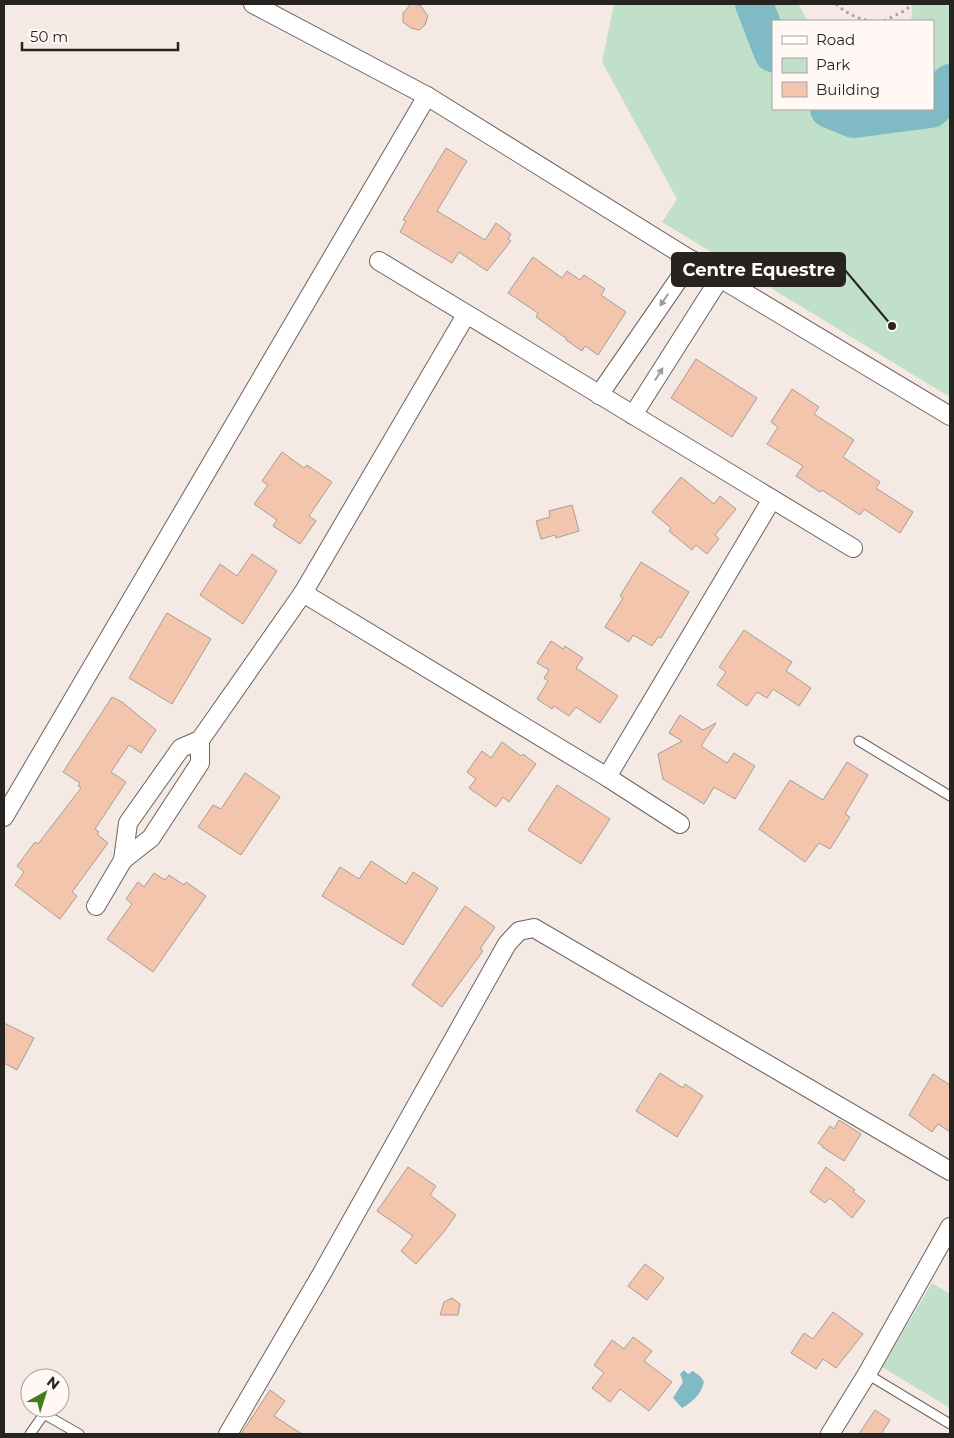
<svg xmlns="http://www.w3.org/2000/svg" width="954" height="1438" font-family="Montserrat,sans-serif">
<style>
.green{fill:#c1e0c9}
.water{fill:#7fbac5}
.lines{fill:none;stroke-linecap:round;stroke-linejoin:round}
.river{stroke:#7fbac5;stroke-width:38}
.building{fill:#f4c5ad;stroke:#a89d97}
.service-casing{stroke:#6d635e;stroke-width:11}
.minor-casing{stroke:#6d635e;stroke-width:20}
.path{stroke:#a9a09c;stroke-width:3;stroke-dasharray:2.5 4;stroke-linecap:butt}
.service{stroke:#fff;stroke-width:9}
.minor{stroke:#fff;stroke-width:18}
.oneway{fill:#9e9c9b}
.leader{fill:none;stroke:#272321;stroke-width:2}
.callout-dot{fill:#272321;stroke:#fff8f4;stroke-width:2}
.callout{fill:#272321;stroke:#272321;stroke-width:2}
.callout-label{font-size:18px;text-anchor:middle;font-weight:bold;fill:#fff}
</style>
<rect width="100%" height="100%" fill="#f5e9e4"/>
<g class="green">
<polygon points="614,4 798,4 808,21 773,21 773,109 933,109 933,21 911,21 913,4 950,4 950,397 662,222 677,199 602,62"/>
<polygon points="932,1283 950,1294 950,1408 882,1367"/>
</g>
<path class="water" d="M684,1370L688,1374L693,1371L701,1377L704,1382C701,1394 693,1402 682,1408L673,1398L683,1382L680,1374Z"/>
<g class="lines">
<g class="river">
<polyline points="754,4 773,53"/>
<polyline points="933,107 950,83"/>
<polyline points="829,109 854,119 931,109"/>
</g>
</g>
<g class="building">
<polygon points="411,4 420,5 428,16 425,25 419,30 411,28 403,22 403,13"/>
<polygon points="446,148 467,161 437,211 485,240 496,223 511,234 508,239 511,241 487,271 459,252 452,263 400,232 406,221 403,220"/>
<polygon points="533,257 562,278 567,271 580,280 584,275 605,289 601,295 626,312 598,355 585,346 582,351 566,340 567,339 536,317 538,313 508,293"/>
<polygon points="696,359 757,398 732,437 671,398"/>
<polygon points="792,389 819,407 814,414 854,440 843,457 880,482 876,488 913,512 900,533 864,509 860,515 822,490 820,492 796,476 803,466 767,444 778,427 771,422"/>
<polygon points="282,452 304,468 307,465 332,482 309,516 316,521 300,544 273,526 277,520 254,504 268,485 262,481"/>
<polygon points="681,477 714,504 720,496 736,509 715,535 719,539 707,554 696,545 692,550 669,531 671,528 652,512"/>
<polygon points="572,505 579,531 556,538 555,535 541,539 536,521 550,517 549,511"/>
<polygon points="252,554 277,571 243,624 200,595 220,564 237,576"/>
<polygon points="641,562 689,592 661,638 658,637 652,646 633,635 629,642 605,627 623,598 620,596"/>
<polygon points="167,613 211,639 172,704 129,678"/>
<polygon points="744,630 792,662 786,671 811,688 799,706 773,689 767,698 757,692 747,706 717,685 726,672 719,667"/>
<polygon points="551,641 563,649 565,646 583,658 576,668 618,696 600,723 576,707 569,716 554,706 552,709 537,699 548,681 544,678 549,670 537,663"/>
<polygon points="112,697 122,702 156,730 141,753 129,745 111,772 126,782 95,829 99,832 97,834 108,843 72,892 77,896 60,919 15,885 24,872 17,866 35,842 38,844 81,788 78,786 80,783 63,772"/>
<polygon points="680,715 703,730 716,723 701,746 727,763 734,753 755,766 735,799 714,787 704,804 663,779 658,754 682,741 669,733"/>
<polygon points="502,742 521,756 523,754 536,764 509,802 503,797 496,807 469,788 476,779 467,772 482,751 491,758"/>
<polygon points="847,762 868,775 845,814 850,817 830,849 819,843 805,862 759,829 790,780 823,800"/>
<polygon points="245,773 280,797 241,855 198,827 213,805 221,809"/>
<polygon points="557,785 610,819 581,864 528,830"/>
<polygon points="371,861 406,884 413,872 438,888 403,945 322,896 340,867 359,879"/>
<polygon points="154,873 165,880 169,875 184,885 186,882 206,896 153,972 107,939 132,904 126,899 138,882 144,887"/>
<polygon points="465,906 495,927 480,949 483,951 442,1007 412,985"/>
<polygon points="4,1023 34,1038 17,1070 4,1063"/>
<polygon points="660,1073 683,1088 685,1084 703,1096 677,1137 636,1111"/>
<polygon points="933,1074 950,1085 950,1132 938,1124 932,1132 909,1115"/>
<polygon points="839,1120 861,1134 844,1161 822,1147 823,1146 818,1143 830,1126 834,1129"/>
<polygon points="408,1167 436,1186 430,1195 456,1215 443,1233 416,1264 401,1251 413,1236 377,1211"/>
<polygon points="826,1167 855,1190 853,1192 865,1201 852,1218 830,1198 825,1203 810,1192"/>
<polygon points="645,1264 664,1278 647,1300 628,1286"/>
<polygon points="452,1298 460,1304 458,1315 440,1315 444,1302"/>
<polygon points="833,1312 863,1334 836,1368 823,1359 816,1369 791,1353 804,1333 813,1339"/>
<polygon points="633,1337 652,1351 644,1361 672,1382 649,1411 620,1389 610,1402 592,1388 604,1373 594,1365 612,1340 624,1349"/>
<polygon points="270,1390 285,1401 274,1416 302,1434 241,1434"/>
<polygon points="875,1410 890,1420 881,1434 859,1434"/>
</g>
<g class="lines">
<defs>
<g id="service">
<polyline points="859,741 950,796"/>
<polyline points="867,1374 950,1424"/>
<polyline points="30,1434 44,1414 79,1434"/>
</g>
<g id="minor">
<polyline points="253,4 427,96 720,278 950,416"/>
<polyline points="379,261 853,548"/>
<polyline points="599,395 692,260"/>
<polyline points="633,415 720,278"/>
<polyline points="303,593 607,777 680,824"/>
<polyline points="607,777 772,499"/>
<polyline points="4,817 427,96"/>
<polyline points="123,860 151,838 200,763 200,740"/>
<polyline points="96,906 123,860 128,823 181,748 200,740 303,593 466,315"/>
<polyline points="228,1434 321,1275 507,944 519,931 534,928 950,1171"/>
<polyline points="830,1434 867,1374 950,1227"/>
</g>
</defs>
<use href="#service" class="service-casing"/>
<use href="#minor" class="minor-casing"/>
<g class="path">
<path d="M836,4C846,13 859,20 873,21"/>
<polyline points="884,21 906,10 912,4"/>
</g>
<use href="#service" class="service"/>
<use href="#minor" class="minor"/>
</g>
<defs><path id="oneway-solid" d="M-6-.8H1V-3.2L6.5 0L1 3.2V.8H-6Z" transform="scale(1.25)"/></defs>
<g class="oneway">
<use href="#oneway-solid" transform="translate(664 300) rotate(124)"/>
<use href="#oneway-solid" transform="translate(659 374) rotate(-58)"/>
</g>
<path class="leader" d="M892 326L845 270"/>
<circle class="callout-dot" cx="892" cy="326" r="5"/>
<rect class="callout" x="672" y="253" width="173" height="33" rx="5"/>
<g class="callout-label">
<text x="759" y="276">Centre Equestre</text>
</g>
<rect width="954" height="1438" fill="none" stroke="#272321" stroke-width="10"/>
<rect x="772" y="20" width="162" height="90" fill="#fff8f4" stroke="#a9a3a0"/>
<rect x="782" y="36" width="25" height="8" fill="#ffffff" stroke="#a9a3a0"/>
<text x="816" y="45" font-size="15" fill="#272321">Road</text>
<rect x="782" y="58" width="25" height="15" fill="#c1e0c9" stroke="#a9a3a0"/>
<text x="816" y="70" font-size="15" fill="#272321">Park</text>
<rect x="782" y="82" width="25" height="15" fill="#f4c5ad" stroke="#a9a3a0"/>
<text x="816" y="95" font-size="15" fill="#272321">Building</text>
<g transform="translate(45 1393) rotate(39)"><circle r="24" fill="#fff8f4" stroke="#a9a3a0"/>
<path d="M0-4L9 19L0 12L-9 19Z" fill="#447d15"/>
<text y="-8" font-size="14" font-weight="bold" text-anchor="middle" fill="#272321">N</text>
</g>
<path d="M22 42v8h156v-8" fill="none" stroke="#272321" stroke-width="2.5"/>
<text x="30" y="42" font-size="15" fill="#272321" stroke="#fff8f4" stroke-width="4" paint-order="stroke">50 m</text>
</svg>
